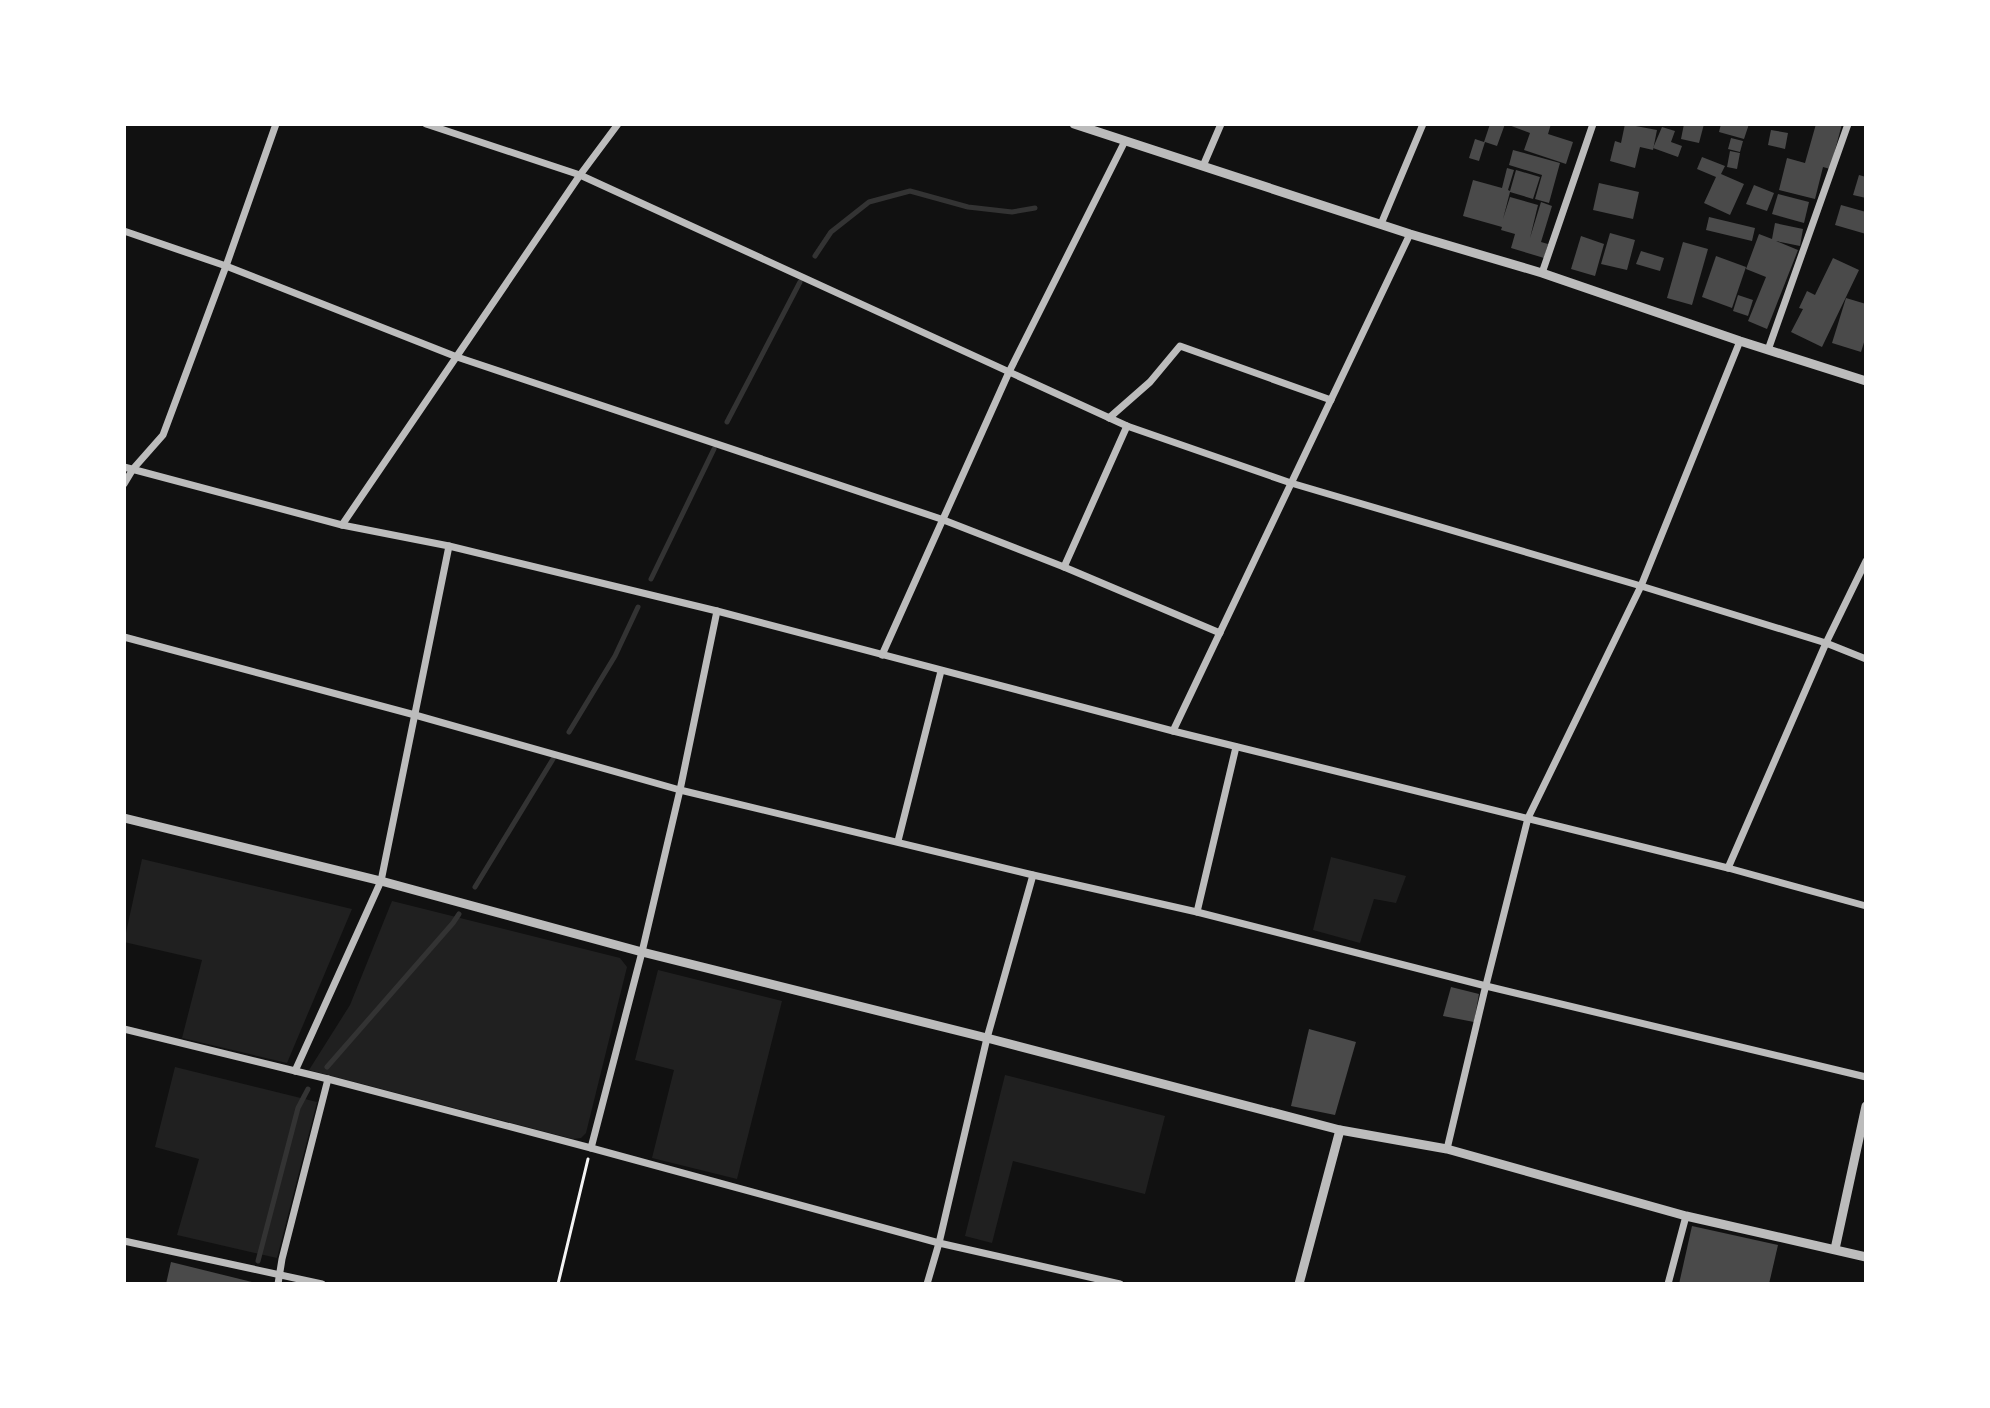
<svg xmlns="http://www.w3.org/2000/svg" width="1990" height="1408" font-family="Jost,sans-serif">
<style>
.green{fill:#202020}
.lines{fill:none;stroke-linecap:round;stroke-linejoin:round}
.stream{stroke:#333;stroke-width:5}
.building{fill:#4a4a4a}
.path{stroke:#f5f5f5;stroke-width:3}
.minor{stroke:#bcbcbc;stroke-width:7}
.tertiary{stroke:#bcbcbc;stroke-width:9}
</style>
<rect width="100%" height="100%" fill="#111"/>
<g class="green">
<polygon points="1331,857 1406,876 1396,903 1374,899 1360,943 1313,930"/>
<polygon points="142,859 352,909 287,1063 182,1038 202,960 124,942"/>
<polygon points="392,901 620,958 627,967 586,1133 581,1138 573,1139 309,1070 350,1005"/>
<polygon points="658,970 782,1001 737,1179 652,1158 674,1070 635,1060"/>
<polygon points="175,1067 317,1102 277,1258 177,1235 199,1159 155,1147"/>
<polygon points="1005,1075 1165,1116 1145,1194 1013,1161 992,1243 965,1236"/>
</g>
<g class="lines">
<g class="stream">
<polyline points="815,256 831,232 869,202 910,191 968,207 1012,212 1035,208"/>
<polyline points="727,422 800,282"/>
<polyline points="651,579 714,449"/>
<polyline points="569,732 615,656 638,607"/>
<polyline points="475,887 553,759"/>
<polyline points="327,1067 453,923 459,914"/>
<polyline points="258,1261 298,1108 308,1089"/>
</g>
</g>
<g class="building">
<polygon points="1490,124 1505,124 1497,146 1485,142 1479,161 1469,158 1475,139 1484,142"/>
<polygon points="1506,124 1551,124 1548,134 1573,142 1566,164 1524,150 1530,133"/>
<polygon points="1625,124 1657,130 1653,150 1640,147 1635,168 1610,161 1615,141 1621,143"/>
<polygon points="1684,124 1704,124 1699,143 1681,139"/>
<polygon points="1721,124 1749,124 1744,139 1719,132"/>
<polygon points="1816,124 1842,124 1830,169 1823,167 1815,199 1779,190 1787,158 1805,163"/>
<polygon points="1662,127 1675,131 1671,142 1682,146 1678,157 1653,148"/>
<polygon points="1771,130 1788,133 1785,149 1768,145"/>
<polygon points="1731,138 1743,141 1740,152 1728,149"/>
<polygon points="1513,150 1560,163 1549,203 1535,199 1542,175 1509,165"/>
<polygon points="1730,151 1740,153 1737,169 1727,167"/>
<polygon points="1702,157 1725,166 1721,174 1744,184 1730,215 1704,203 1716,177 1697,169"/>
<polygon points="1507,168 1514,170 1508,190 1510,191 1516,170 1540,177 1533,199 1510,192 1503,219 1510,197 1538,205 1530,238 1541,202 1552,206 1541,242 1548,244 1544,258 1511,248 1515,234 1501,230 1502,227 1463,216 1473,180 1502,188"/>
<polygon points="1859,175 1866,177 1866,198 1853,195"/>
<polygon points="1599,183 1639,192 1633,219 1593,210"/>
<polygon points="1754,185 1774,193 1767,211 1746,204"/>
<polygon points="1778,194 1809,202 1804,223 1772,214"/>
<polygon points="1841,205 1866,212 1866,234 1835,225"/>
<polygon points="1709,217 1755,228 1752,241 1706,230"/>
<polygon points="1775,223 1803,229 1800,246 1776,241 1798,250 1767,329 1748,321 1766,277 1746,269 1759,234 1772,239"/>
<polygon points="1610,233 1635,240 1627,270 1601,264"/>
<polygon points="1581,236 1604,244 1595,276 1571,269"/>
<polygon points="1683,242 1708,249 1692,305 1667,298"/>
<polygon points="1641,251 1664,258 1660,271 1636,264"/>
<polygon points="1716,256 1746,267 1732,308 1702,297"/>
<polygon points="1833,258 1859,270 1822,347 1791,332 1803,309 1799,308 1807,291 1815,295"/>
<polygon points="1738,295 1753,300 1748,316 1733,311"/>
<polygon points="1846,298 1866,304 1866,336 1861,352 1832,343"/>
<polygon points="1451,987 1479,994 1474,1022 1443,1016"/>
<polygon points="1309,1029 1356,1042 1335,1115 1291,1106"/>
<polygon points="1692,1226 1778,1245 1769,1284 1679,1284"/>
<polygon points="171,1262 256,1283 256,1284 166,1284"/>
</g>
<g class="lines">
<polyline class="path" points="558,1284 588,1159"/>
<g class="minor">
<polyline points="426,124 580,175 1127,426 1291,483 1641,586 1826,643 1866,659"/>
<polyline points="1203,166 1221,124"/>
<polyline points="1381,224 1423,124"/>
<polyline points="124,231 226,266 457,357 941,519 1064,567 1220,633"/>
<polyline points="1542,273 1593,124"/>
<polyline points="1768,350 1848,124"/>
<polyline points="1109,418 1150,382 1180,346 1331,400"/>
<polyline points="124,467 342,525 449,546 717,611 1173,731 1728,868 1866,906"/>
<polyline points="124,484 133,469 163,435 226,266 276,124"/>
<polyline points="342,525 580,175 618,124"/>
<polyline points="1064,567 1127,426"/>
<polyline points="124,637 415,715 680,790 1033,875 1197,912 1486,986 1866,1077"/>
<polyline points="882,655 1009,372 1125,141"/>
<polyline points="1173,731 1410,234"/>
<polyline points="898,841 941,671"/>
<polyline points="1728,868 1826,643 1866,561"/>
<polyline points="1197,912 1236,747"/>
<polyline points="124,1029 328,1079 591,1148 939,1243 1120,1284"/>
<polyline points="295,1071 381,881 449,546"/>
<polyline points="591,1148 642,952 680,790 717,611"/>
<polyline points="1447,1149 1484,993 1528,818 1641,586 1740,341"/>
<polyline points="124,1241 322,1284"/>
<polyline points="278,1284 282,1259 328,1079"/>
<polyline points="927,1284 939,1243 987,1038 1033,875"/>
<polyline points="1668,1284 1686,1216"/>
</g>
<g class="tertiary">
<polyline points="1074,124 1410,234 1542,273 1740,341 1866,381"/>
<polyline points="124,818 381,881 642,952 987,1038 1340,1130 1447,1149 1686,1216 1866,1257"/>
<polyline points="1835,1249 1866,1106"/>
<polyline points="1299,1284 1340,1130"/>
</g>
</g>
<rect width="1990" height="1408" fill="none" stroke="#ffffff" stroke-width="252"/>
</svg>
